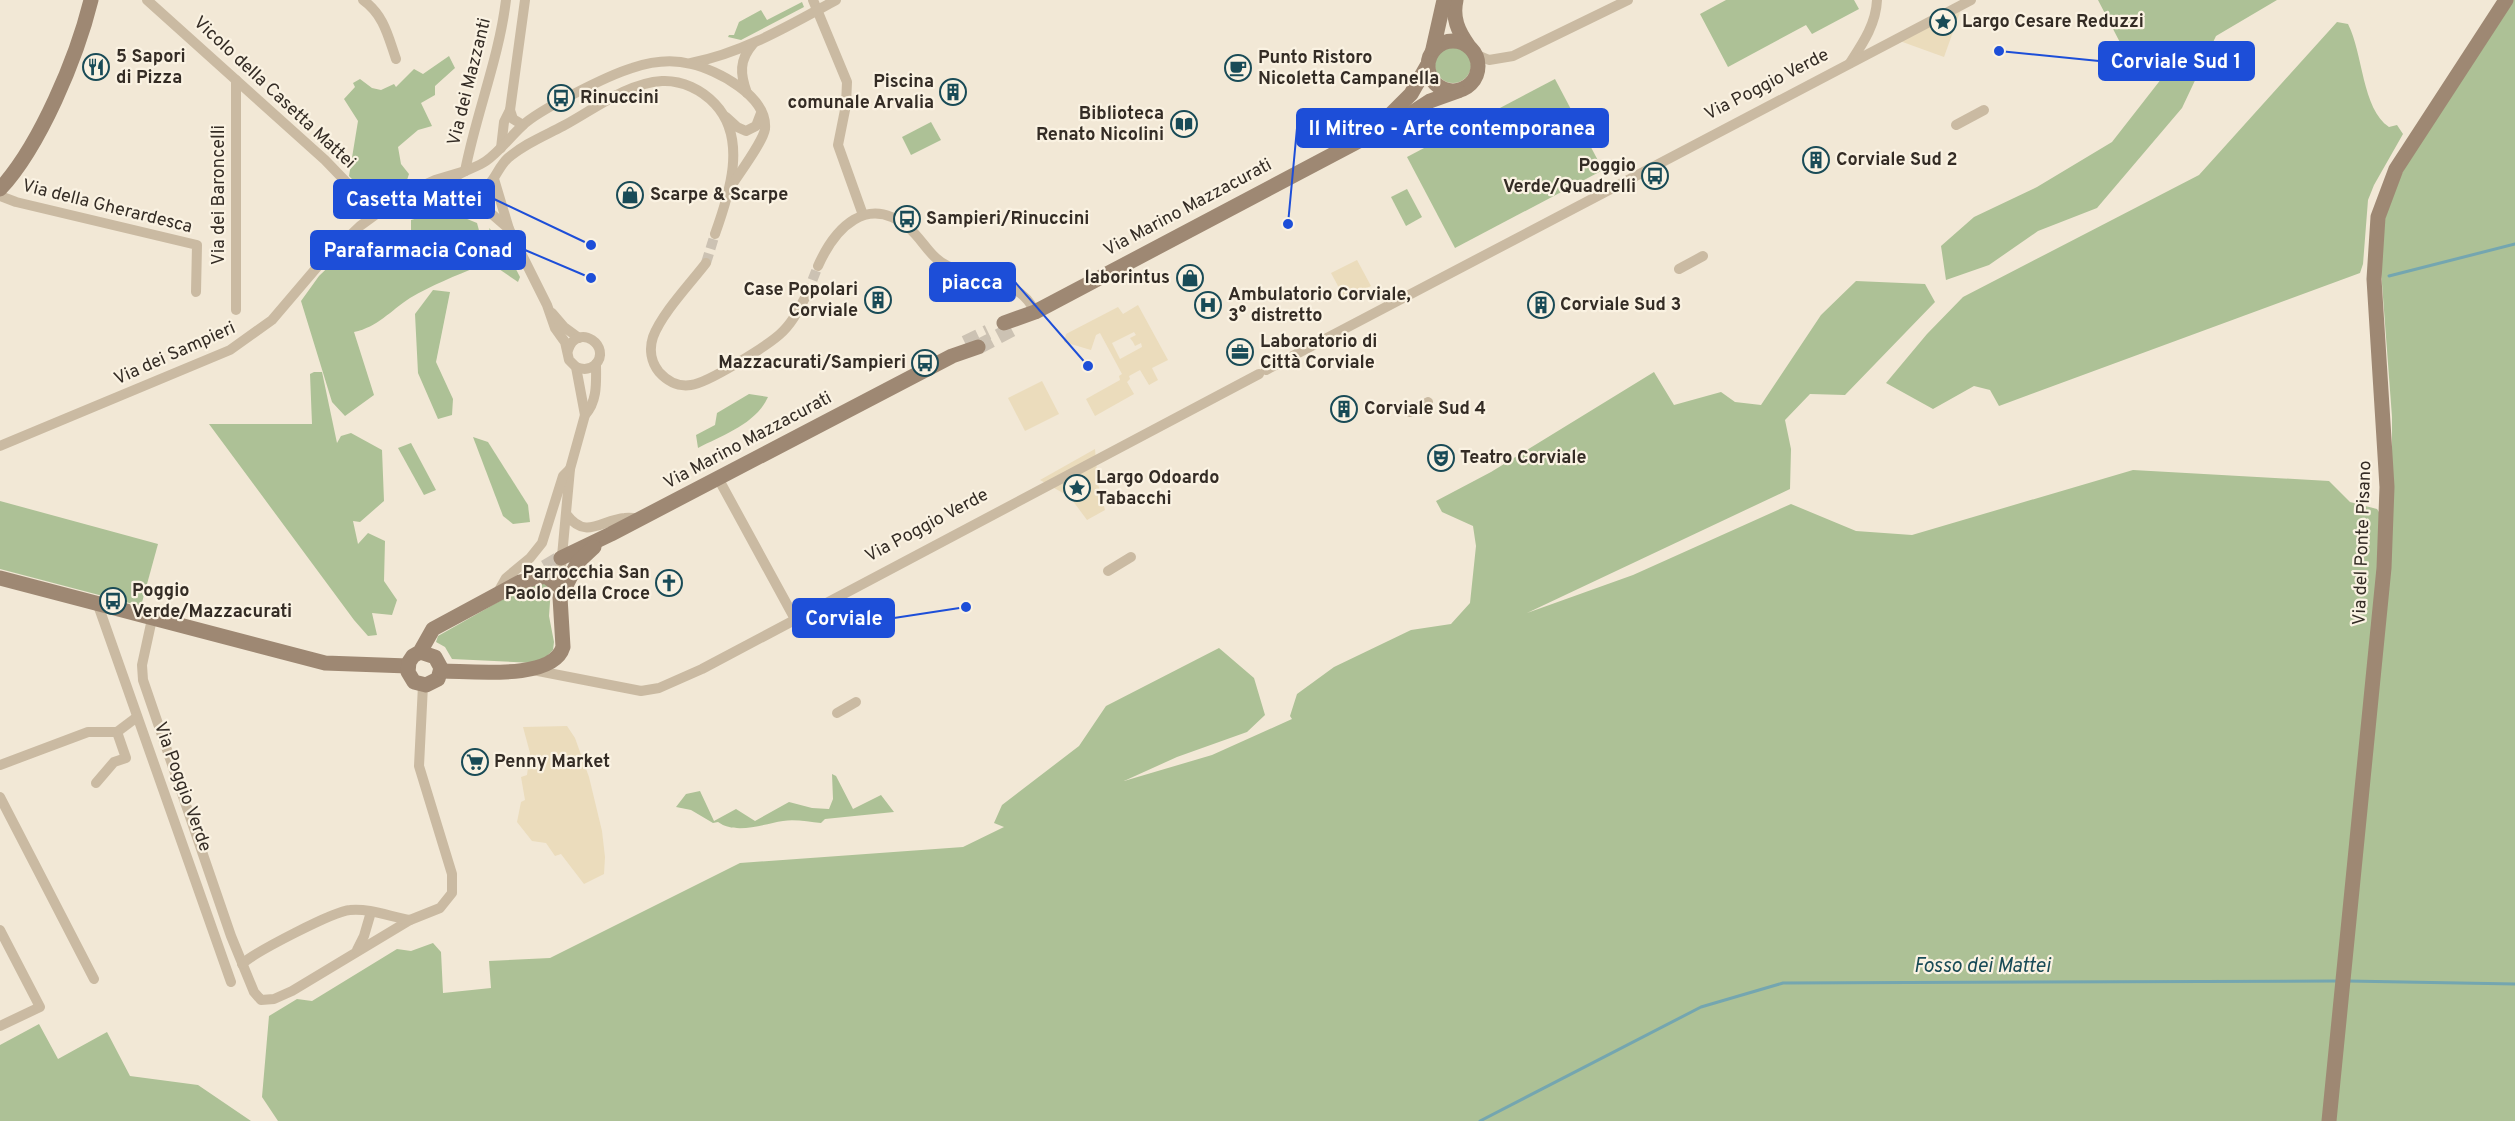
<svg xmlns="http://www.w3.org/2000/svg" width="2515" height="1121" font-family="Overpass,sans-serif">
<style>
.green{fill:#adc196}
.plaza{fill:#ebdcbc;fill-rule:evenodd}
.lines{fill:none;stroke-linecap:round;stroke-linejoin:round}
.stream{stroke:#74a6b0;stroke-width:3}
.street-tunnel{stroke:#ccc2b3;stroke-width:10;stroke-dasharray:10 5;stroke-linecap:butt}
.secondary-tunnel{stroke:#ccc2b3;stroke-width:15;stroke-dasharray:15 8;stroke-linecap:butt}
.street{stroke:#cabaa2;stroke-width:10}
.secondary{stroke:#9e8873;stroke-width:15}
.labels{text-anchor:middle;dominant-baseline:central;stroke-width:4.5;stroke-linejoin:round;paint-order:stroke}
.poi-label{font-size:18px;font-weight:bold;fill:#342c25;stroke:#faf2e2;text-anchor:start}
.street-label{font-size:18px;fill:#342c25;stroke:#faf2e2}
.water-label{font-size:20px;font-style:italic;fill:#194b57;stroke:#faf2e2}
.leader{fill:none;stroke:#1d4ed8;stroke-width:2}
.callout-dot{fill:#1d4ed8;stroke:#faf2e2;stroke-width:2}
.callout{fill:#1d4ed8;stroke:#1d4ed8;stroke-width:2}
.callout-label{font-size:20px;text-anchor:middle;font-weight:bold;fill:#fff}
</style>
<rect width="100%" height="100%" fill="#f2e8d6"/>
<g class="green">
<polygon points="1726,0 1854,0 1859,9 1812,34 1806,25 1728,67 1700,14"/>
<polygon points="2098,0 2277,0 2216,36 2182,108 2097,208 2038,231 1989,265 1946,280 1941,246 1974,217 2037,187 2112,142 2176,60 2140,81"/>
<polygon points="2512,0 2515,0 2515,1121 278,1121 262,1097 269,1016 297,999 312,1001 397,949 411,951 433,943 441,952 443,993 491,988 489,961 550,958 740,863 963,847 1004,827 994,823 1002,805 1079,746 1106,706 1219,648 1254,678 1265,715 1247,732 1177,757 1124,781 1212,755 1292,719 1290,716 1297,694 1334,667 1411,630 1451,624 1470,603 1476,546 1473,526 1442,512 1436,501 1491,472 1654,372 1674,405 1721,392 1735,402 1761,405 1821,315 1856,281 1925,284 1935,302 1845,395 1810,394 1785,420 1791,449 1790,489 1527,613 1633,575 1791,504 1856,531 1912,535 2133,470 2329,481 2350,502 2377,509 2392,532 2392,417 2380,257 2386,205 2418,141"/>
<polygon points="802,2 804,7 741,40 728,37 729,35 734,35 739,22 761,10 767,20"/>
<path d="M2337,22L2348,24C2363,53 2362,109 2389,127L2397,125L2403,134L2374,185L2368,200L2363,264L2360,273L1999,406L1990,390L1974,386L1933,409L1886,383L1927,334L1963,297L2199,175Z"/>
<circle cx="1453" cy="65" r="18"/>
<polygon points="449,56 455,68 435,86 435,95 421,103 432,126 418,130 398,147 401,164 409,174 405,186 357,219 362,189 349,176 358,121 344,99 355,87 353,83 360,79 372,88 381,90 394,84 396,87 414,69 423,74"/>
<polygon points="1555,79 1603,170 1455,248 1407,157"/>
<polygon points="931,122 941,140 911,155 902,137"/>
<polygon points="1407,189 1422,217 1406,226 1391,197"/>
<path d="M445,210L477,223L484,249L479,266C455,276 432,285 410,298C390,311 378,327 354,332L374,395L345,416L332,402L301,301L319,276L349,247L360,249L374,258L411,238V220Z"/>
<polygon points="489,228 501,240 520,277 518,282 499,269"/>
<polygon points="433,290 450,292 436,362 453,399 452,415 438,419 418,373 415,314"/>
<polygon points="314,372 322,372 337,443 341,436 351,433 382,450 384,501 360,522 353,521 358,544 368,533 385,541 384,581 397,600 392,615 372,613 377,635 368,636 354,620 209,424 312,424 310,374"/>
<path d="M749,394L768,397C756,424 723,435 698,448L696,435L715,425L717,413Z"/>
<polygon points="473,437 488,442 528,505 530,522 513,524 503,516"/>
<polygon points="411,443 436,490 424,495 398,448"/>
<polygon points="0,501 158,544 141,606 0,569"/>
<polygon points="539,579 551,588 549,616 554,642 553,650 547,656 535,663 452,659 445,647 436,642 438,636"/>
<path d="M832,774L836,776L853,809L881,795L894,812L825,819L821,823C809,822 795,819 783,821C763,824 736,835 718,822L713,823L691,810L676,807L686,794L700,791L714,821L736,809L755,821L789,802L812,808L829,809L833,799Z"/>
<polygon points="39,1024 58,1059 107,1032 130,1076 198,1085 251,1121 0,1121 0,1045"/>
</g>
<g class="plaza">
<polygon points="1963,4 1944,57 1897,40"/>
<polygon points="1357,260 1371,286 1345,299 1331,273"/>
<path d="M1138,305L1168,360L1152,368L1158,380L1149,385L1140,370L1129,376L1130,379L1127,382L1134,394L1095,416L1086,399L1120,380L1119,376L1122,374L1100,333L1096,335L1091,350L1064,342L1066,334L1118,307L1123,314ZM1134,332L1136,335L1130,338L1133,342L1135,346L1141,343L1142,347L1120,359L1112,343Z"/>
<polygon points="1042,381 1059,414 1025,431 1008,398"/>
<polygon points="1095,449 1098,484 1105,510 1087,520 1070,497 1040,480"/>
<polygon points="567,726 575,738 589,777 602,831 605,857 604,874 584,884 561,854 555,856 546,843 532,841 517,822 521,802 525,800 521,777 527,775 530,753 523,727"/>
</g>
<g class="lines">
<g class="stream">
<polyline points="2389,276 2515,244"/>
<polyline points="2348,981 2515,984"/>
<polyline points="1480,1121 1701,1007 1783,983 2338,981"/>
</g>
<g class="street-tunnel">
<polyline points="706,263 715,234"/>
<polyline points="807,294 818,266"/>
</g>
<g class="secondary-tunnel">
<polyline points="965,343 988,332"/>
<polyline points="978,347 1016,327"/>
<polyline points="525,579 561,558"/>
</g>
<g class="street">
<polyline points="147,0 325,160 351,187"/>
<path d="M363,0C384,15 388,36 396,59"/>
<polyline points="813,0 847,82 846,105 838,145 863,215"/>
<polyline points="1475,54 1489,60 1513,56 1628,0"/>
<path d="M691,63C743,53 790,25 836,0"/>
<path d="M1850,63C1863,43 1876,24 1877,0"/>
<path d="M747,93C740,74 739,60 753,44"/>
<polyline points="510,110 525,0"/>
<polyline points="726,117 737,127 746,131 756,126 761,113"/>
<polyline points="1956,125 1984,110"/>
<polyline points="501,148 504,122 510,110 513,119 523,125"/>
<path d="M465,171C476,114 499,58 506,0"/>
<polyline points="494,179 509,229 547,305 555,328 565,342 569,360 576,367 585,415"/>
<polyline points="0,196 16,202 197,245 196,292"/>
<path d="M409,196C433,190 460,199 482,189C495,183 497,168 508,158C524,144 544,136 563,126C593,110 627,83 662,81C682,80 702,90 715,104C748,139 729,195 715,234"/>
<path d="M509,229L486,209L458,191L453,184L454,178C463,170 476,168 486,161C500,151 510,137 522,126C538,110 609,75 632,68C650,62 672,59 691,64C717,70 768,96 765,129C763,142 738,175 730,188"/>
<path d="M706,263C690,284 662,313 653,337C649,349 651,362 659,372C668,382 678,387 691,385C708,383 765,347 779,335C792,324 799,309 807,294"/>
<path d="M818,266C835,228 867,193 909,228C923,240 931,259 948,266C978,279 1020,278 1035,312"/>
<polyline points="1679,269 1703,256"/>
<polyline points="236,310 236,80"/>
<polyline points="552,313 564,327 579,338"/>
<path d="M568,350C578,321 613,347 595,365C589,370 583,370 576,367"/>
<polyline points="1266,370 1971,0"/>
<polyline points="1410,412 1428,402"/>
<polyline points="0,446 230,350 272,320 318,266 360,226 404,194 435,180 465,171"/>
<polyline points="718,478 795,619"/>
<path d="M567,515C586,540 601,520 625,518C630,517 635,518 640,519"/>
<polyline points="1108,571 1131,557"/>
<path d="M559,589L570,469L585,415C598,401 596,381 596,364"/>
<polyline points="497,594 506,578 530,558 542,543 563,476 570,469"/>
<polyline points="98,605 231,982"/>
<polyline points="152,619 142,665 143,680 231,936 254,992 261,1000 274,999 292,991 410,920 440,908 452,893 452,874 419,766 423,685"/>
<polyline points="533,670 641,691 659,688 702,669 1259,374"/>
<polyline points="837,713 856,702"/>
<polyline points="117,732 137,717"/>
<polyline points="0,765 88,732 117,732 126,758 114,762 96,783"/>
<polyline points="0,797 94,979"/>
<polyline points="0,930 40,1007 0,1026"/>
<polyline points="357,950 364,936 371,912"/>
<path d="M242,964C255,952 334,911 350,910C370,908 391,917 410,920"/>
</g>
<g class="secondary">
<path d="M1456,0C1452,18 1458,31 1468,45"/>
<circle cx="1453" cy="66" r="25"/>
<polyline points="1433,49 1444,0"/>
<polyline points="1377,128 1411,94 1427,66"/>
<path d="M0,189C40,146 77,57 91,0"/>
<polyline points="1004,323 1035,312 1368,136 1390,127 1430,101 1458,91"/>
<polyline points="561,558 611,534 952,356 978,347"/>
<polyline points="0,578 325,663 408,666"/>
<polyline points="420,652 435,657 441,668 438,679 426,685 414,682 408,672 409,662 413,656 420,652 433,629 520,582 546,576 559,586"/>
<path d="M442,671C471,671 553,681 563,647L560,597L578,562L594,547"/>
<polyline points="2329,1121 2384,568 2387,487 2374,279 2378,217 2396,169 2506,0"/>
</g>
</g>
<defs>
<symbol id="sight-ring" viewBox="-11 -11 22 22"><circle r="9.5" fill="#faf2e2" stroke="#194b57" stroke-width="1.5"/><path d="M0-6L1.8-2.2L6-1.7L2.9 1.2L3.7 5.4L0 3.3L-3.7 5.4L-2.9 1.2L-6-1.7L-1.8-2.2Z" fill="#194b57"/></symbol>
<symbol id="restaurant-ring" viewBox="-11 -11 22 22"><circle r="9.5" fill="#faf2e2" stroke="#194b57" stroke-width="1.5"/><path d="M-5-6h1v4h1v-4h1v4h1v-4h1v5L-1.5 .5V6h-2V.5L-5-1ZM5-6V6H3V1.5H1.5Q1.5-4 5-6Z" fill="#194b57"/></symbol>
<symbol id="cafe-ring" viewBox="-11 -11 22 22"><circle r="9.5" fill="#faf2e2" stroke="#194b57" stroke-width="1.5"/><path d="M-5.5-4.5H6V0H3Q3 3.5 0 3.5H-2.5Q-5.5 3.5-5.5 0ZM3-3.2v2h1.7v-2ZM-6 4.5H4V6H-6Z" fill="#194b57"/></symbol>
<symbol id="building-ring" viewBox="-11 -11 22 22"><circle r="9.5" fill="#faf2e2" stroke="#194b57" stroke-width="1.5"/><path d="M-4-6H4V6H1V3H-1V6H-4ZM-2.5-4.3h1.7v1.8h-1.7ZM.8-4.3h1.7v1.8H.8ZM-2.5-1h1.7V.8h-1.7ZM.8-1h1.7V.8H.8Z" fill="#194b57"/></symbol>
<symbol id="bus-ring" viewBox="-11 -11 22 22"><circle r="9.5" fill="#faf2e2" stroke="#194b57" stroke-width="1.5"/><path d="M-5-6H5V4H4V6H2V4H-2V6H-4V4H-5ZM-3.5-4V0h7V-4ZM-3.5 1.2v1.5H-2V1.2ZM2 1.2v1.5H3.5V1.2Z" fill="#194b57"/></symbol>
<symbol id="library-ring" viewBox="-11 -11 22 22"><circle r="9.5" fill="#faf2e2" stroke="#194b57" stroke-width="1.5"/><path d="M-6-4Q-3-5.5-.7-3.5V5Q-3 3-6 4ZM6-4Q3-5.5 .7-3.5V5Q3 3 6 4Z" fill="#194b57"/></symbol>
<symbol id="shop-ring" viewBox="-11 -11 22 22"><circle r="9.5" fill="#faf2e2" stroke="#194b57" stroke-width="1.5"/><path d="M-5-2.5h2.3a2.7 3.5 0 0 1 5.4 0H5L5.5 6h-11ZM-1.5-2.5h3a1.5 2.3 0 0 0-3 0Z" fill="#194b57"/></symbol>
<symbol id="hospital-ring" viewBox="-11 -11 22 22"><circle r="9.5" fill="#faf2e2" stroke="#194b57" stroke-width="1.5"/><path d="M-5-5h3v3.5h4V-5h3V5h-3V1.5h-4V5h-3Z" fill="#194b57"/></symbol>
<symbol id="office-ring" viewBox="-11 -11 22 22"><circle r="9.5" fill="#faf2e2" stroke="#194b57" stroke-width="1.5"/><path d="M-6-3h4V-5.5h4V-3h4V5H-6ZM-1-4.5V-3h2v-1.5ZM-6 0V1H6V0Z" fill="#194b57"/></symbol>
<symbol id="theatre-ring" viewBox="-11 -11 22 22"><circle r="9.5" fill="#faf2e2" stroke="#194b57" stroke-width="1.5"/><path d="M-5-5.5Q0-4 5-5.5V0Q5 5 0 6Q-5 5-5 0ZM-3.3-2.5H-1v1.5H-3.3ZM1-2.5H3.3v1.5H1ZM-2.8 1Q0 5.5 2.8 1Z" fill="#194b57"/></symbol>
<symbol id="church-ring" viewBox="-11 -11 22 22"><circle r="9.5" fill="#faf2e2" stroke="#194b57" stroke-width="1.5"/><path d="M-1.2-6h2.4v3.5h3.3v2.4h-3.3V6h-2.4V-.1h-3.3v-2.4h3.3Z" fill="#194b57"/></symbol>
<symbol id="supermarket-ring" viewBox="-11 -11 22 22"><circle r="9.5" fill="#faf2e2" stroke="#194b57" stroke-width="1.5"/><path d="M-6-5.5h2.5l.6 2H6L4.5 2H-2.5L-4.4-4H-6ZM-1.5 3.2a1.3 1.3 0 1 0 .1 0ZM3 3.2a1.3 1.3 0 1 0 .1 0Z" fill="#194b57"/></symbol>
</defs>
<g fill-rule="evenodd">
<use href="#sight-ring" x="1928" y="7" width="30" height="30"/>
<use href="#restaurant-ring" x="81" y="52" width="30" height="30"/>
<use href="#cafe-ring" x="1223" y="53" width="30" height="30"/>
<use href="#building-ring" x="938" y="77" width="30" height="30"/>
<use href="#bus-ring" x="546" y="83" width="30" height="30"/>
<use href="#library-ring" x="1169" y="109" width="30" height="30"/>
<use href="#building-ring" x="1801" y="145" width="30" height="30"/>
<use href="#bus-ring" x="1640" y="161" width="30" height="30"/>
<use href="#shop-ring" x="615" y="180" width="30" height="30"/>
<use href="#bus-ring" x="892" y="204" width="30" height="30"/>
<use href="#shop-ring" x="1175" y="263" width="30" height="30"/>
<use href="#building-ring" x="863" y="285" width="30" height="30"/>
<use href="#hospital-ring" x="1193" y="290" width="30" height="30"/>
<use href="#building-ring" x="1526" y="290" width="30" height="30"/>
<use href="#office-ring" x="1225" y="337" width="30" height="30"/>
<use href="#bus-ring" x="910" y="348" width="30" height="30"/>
<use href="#building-ring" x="1329" y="394" width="30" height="30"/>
<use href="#theatre-ring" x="1426" y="443" width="30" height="30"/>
<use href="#sight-ring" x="1062" y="473" width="30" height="30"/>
<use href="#church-ring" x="654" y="568" width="30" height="30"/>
<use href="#bus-ring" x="98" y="586" width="30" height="30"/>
<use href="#supermarket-ring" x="460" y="747" width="30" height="30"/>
</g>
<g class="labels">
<g class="poi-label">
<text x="1962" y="22">Largo Cesare Reduzzi</text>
<text x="116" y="57">5 Sapori<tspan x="116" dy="21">di Pizza</tspan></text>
<text x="1258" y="58">Punto Ristoro<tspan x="1258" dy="21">Nicoletta Campanella</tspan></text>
<text x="934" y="82" text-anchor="end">Piscina<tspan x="934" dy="21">comunale Arvalia</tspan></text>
<text x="580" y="98">Rinuccini</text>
<text x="1164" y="114" text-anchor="end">Biblioteca<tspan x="1164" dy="21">Renato Nicolini</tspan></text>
<text x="1836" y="160">Corviale Sud 2</text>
<text x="1636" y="166" text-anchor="end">Poggio<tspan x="1636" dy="21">Verde/Quadrelli</tspan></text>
<text x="650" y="195">Scarpe &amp; Scarpe</text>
<text x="926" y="219">Sampieri/Rinuccini</text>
<text x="1170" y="278" text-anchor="end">laborintus</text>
<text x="858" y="290" text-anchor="end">Case Popolari<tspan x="858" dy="21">Corviale</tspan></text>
<text x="1228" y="295">Ambulatorio Corviale,<tspan x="1228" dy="21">3° distretto</tspan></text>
<text x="1560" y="305">Corviale Sud 3</text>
<text x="1260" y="342">Laboratorio di<tspan x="1260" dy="21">Città Corviale</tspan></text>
<text x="906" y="363" text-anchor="end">Mazzacurati/Sampieri</text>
<text x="1364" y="409">Corviale Sud 4</text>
<text x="1460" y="458">Teatro Corviale</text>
<text x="1096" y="478">Largo Odoardo<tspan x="1096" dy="21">Tabacchi</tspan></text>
<text x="650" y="573" text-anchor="end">Parrocchia San<tspan x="650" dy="21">Paolo della Croce</tspan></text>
<text x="132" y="591">Poggio<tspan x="132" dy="21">Verde/Mazzacurati</tspan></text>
<text x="494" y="762">Penny Market</text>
</g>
<g class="street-label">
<text transform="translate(470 82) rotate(-76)">Via dei Mazzanti</text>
<text transform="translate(1767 85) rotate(-27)">Via Poggio Verde</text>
<text transform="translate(274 93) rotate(43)">Vicolo della Casetta Mattei</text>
<text transform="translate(219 195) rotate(-90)">Via dei Baroncelli</text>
<text transform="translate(107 207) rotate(14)">Via della Gherardesca</text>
<text transform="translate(1188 208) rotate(-28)">Via Marino Mazzacurati</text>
<text transform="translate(175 354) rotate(-24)">Via dei Sampieri</text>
<text transform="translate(748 441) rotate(-28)">Via Marino Mazzacurati</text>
<text transform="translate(927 526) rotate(-28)">Via Poggio Verde</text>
<text transform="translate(2363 543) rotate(-88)">Via del Ponte Pisano</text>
<text transform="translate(182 787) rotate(70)">Via Poggio Verde</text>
</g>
<g class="water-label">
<text x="1982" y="967">Fosso dei Mattei</text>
</g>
</g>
<path class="leader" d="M1999 51L2099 61M1288 224L1297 128M591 245L494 199M591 278L525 250M1088 366L1015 282M966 607L894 618"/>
<g class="callout-dot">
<circle cx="1999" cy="51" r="6"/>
<circle cx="1288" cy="224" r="6"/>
<circle cx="591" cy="245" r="6"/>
<circle cx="591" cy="278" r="6"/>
<circle cx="1088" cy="366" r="6"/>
<circle cx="966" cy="607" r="6"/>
</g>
<g class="callout">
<rect x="2099" y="42" width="155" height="38" rx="6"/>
<rect x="1297" y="109" width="311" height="38" rx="6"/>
<rect x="334" y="180" width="160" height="38" rx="6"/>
<rect x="311" y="231" width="214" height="38" rx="6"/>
<rect x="930" y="263" width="85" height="38" rx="6"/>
<rect x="793" y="599" width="101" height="38" rx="6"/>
</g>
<g class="callout-label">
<text x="2176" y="68">Corviale Sud 1</text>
<text x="1452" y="135">Il Mitreo - Arte contemporanea</text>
<text x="414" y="206">Casetta Mattei</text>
<text x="418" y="257">Parafarmacia Conad</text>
<text x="972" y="289">piacca</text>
<text x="844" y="625">Corviale</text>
</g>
</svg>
